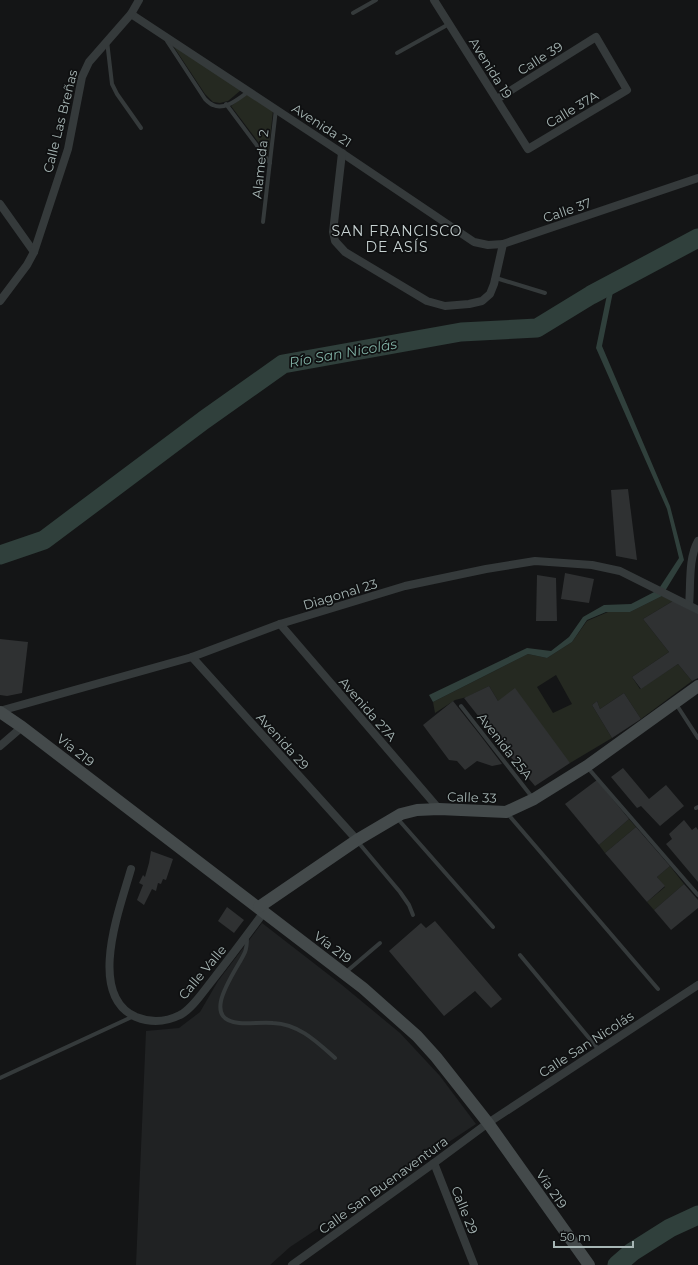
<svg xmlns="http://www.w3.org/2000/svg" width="698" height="1265" font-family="Montserrat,sans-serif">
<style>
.built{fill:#202223}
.green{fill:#252921;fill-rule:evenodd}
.water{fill:#30403c}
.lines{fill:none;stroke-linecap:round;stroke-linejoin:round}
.river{stroke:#30403c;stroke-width:19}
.building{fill:#2f3132}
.lane{stroke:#353a3b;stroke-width:4}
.street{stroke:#353a3b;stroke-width:8}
.secondary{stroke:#444a4b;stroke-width:12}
.labels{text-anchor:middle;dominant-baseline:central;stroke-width:3.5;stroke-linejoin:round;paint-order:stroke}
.street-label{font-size:13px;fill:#a7b6b5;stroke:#0f1011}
.neighbourhood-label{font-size:14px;letter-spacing:1px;fill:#c7d2d2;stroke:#0f1011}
.water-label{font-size:14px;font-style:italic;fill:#7fafa3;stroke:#0f1011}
</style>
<rect width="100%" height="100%" fill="#141516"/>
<polygon class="built" points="262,923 342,985 400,1033 440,1076 476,1124 290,1247 270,1265 136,1265 146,1031 179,1028 200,1012 218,981"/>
<g class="green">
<polygon points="172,44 241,90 228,101 220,103 213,102 205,94"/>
<polygon points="248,94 273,111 268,155 231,106"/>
<path d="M662,596L673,601L643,619L669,652L632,677L640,689L678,664L692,681L641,719L624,693L600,709L597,701L592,705L612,738L570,763L498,701L489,686L467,697L455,700L435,713L433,702L528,654L547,658L572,642L587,621L608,612H630ZM556,675L572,704L553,713L537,687Z"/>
<polygon points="629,819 636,827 605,853 599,845"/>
<polygon points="670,866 684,884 654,910 647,902 665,887 657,877"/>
</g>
<polygon class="water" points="615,282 602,346 670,506 684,560 662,596 630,612 606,612 587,620 572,642 547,658 528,654 433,702 429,695 527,648 551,651 569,637 583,617 604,605 631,604 658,590 679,558 667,509 596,348 609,285"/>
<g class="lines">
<g class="river">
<polyline points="0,555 44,540 204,420 283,364 461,332 537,328 591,295 698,238"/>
<polyline points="617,1265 632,1252 670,1228 698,1215"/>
</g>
</g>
<g class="building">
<polygon points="628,489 637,560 616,556 611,490"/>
<polygon points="565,573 594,579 589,603 561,599"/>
<polygon points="537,575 556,578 557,621 536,621"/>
<polygon points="673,601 698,614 698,678 692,681 678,664 641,689 632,677 669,652 643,619"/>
<polygon points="0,639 28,642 22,693 7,696 0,695"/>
<polygon points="489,686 498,701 515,688 570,763 535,786 509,755 464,698"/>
<polygon points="624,693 641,719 612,738 592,705 597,701 600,709"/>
<polygon points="453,701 480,735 502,764 492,766 477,761 465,770 457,761 449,760 423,725"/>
<polygon points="623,768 649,799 666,785 684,806 660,826 641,806 637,808 611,777"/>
<polygon points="597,780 629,819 599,845 565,804"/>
<polygon points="684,820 692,830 696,827 698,830 698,882 666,844 672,839 669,834"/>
<polygon points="636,827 670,866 657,877 665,886 647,902 605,853"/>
<polygon points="151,851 173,859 166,880 163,879 161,884 158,883 156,891 152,889 144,905 137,900 143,885 139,883 143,875 145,877 149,863"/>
<polygon points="684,884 698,900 698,908 671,930 654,910"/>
<polygon points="227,907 244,920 234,933 218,921"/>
<polygon points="435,921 502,999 491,1008 475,991 444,1016 389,951 421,923 426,928"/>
</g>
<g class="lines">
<g class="lane">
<polyline points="353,13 376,0"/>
<polyline points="107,41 112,84 117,94 141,128"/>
<path d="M167,41L205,99C207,101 210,104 213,105C225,111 239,98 248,92"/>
<polyline points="397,53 449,24"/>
<polyline points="226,104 270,163"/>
<polyline points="263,222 276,109"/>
<polyline points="496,278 545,293"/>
<polyline points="676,704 698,738"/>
<polyline points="461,706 532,797"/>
<polyline points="588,768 698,895"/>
<polyline points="696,808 698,807"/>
<polyline points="507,813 658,989"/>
<polyline points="397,818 493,927"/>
<polyline points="358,842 400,892 409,905 413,915"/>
<path d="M247,937C247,942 247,947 245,952C238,969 197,1019 239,1023C250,1024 262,1022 273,1023C299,1024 317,1042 335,1058"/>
<polyline points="520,955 599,1050"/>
<polyline points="346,972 380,943"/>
<polyline points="0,1078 134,1016"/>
</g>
<g class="street">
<polyline points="434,0 528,149 627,90 596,37 497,99"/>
<polyline points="131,14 342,153 474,242 488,245 503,244 698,178"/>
<polyline points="342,153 333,232 335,241 345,252 427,301 445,306 469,304 482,301 490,294 494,284 503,244"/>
<polyline points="0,204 34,252"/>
<polyline points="0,301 27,265 34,252 68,149 82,77 89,62 131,14 139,0"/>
<path d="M689,605C691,585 688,559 698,541"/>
<polyline points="280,624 439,809"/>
<polyline points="192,657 357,840"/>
<polyline points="0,711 192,657 280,624 405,586 486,569 535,561 592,565 620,571 698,610"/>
<polyline points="0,746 22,727"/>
<path d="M131,869C120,908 86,995 136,1017C151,1023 166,1022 180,1015C191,1010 203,992 211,982C229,959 247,935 264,912"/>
<polyline points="434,1163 474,1265"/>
<polyline points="292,1265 434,1163 488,1123 698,985"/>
</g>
<g class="secondary">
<polyline points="0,712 22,727 363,988 417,1036 436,1057 488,1123 589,1265"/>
<polyline points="259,907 357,840 401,814 417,810 439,809 506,812 534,799 587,766 698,686"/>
</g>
</g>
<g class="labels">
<g class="street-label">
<text transform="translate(540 58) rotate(-32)">Calle 39</text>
<text transform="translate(491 68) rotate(58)">Avenida 19</text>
<text transform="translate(572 109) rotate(-31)">Calle 37A</text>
<text transform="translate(60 121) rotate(-76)">Calle Las Breñas</text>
<text transform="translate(322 125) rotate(33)">Avenida 21</text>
<text transform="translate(260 164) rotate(-84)">Alameda 2</text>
<text transform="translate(567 210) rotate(-19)">Calle 37</text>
<text transform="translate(340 594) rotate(-17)">Diagonal 23</text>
<text transform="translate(368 709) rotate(49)">Avenida 27A</text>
<text transform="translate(283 741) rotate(48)">Avenida 29</text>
<text transform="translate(505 746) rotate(52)">Avenida 25A</text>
<text transform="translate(76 750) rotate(38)">Vía 219</text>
<text transform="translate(472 797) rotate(2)">Calle 33</text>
<text transform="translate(333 947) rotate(37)">Vía 219</text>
<text transform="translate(202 972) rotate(-50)">Calle Valle</text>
<text transform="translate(586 1044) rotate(-33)">Calle San Nicolás</text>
<text transform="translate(383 1185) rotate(-36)">Calle San Buenaventura</text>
<text transform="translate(552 1189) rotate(55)">Vía 219</text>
<text transform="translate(465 1210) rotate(68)">Calle 29</text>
</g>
<g class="neighbourhood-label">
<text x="397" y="231">SAN FRANCISCO<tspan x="397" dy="16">DE ASÍS</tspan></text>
</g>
<g class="water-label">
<text transform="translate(343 353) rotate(-10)">Río San Nicolás</text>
</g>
</g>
<path d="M554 1241v6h79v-6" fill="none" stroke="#a7b6b5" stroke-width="2"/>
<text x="560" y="1241" font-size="12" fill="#a7b6b5" stroke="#0f1011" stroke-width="3" paint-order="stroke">50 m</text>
</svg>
